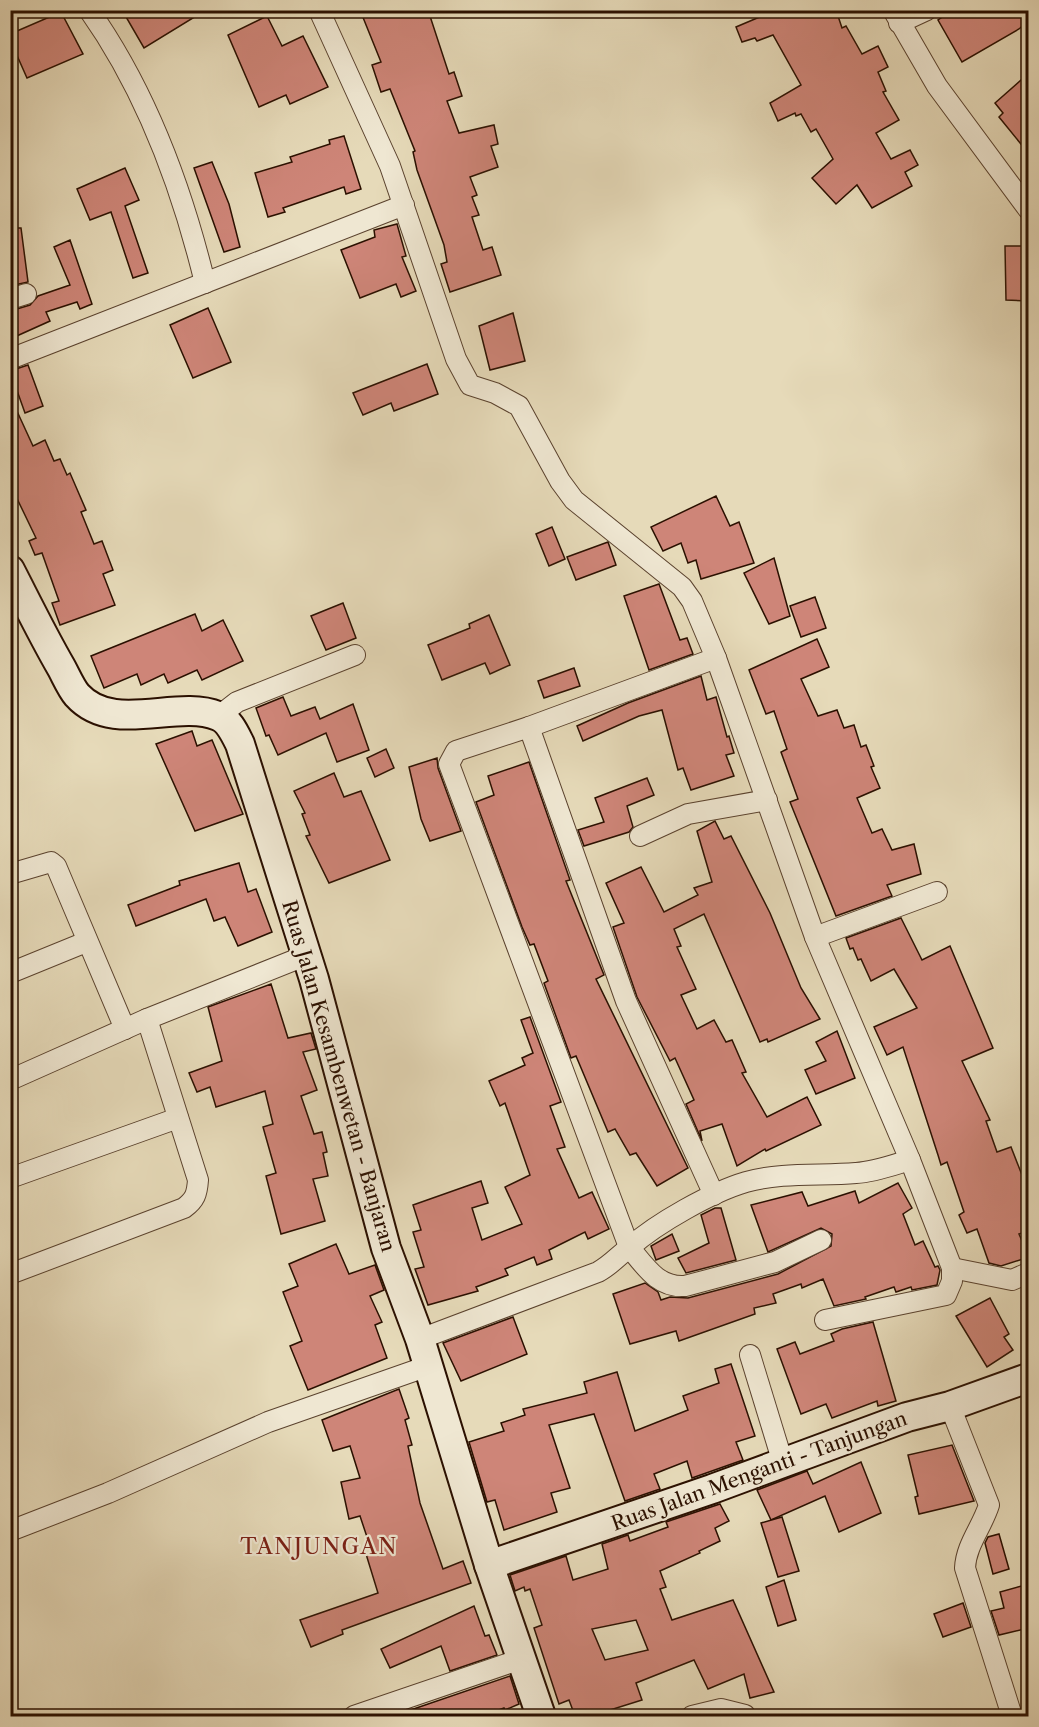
<svg xmlns="http://www.w3.org/2000/svg" width="1039" height="1727" font-family="'Libre Caslon Text',serif">
<style>
.building{fill:#ce8578;stroke:#2b1000;stroke-width:1.5;fill-rule:evenodd}
.lines{fill:none;stroke-linecap:round;stroke-linejoin:round}
.minor-casing{stroke:#5a422e;stroke-width:22}
.secondary-casing{stroke:#2b1000;stroke-width:32}
.minor{stroke:#efe7d2;stroke-width:20}
.secondary{stroke:#efe7d2;stroke-width:28}
.labels{text-anchor:middle;dominant-baseline:central;stroke-width:4.5;stroke-linejoin:round;paint-order:stroke}
.street-label{font-size:20px;fill:#2b1000;stroke:#efe7d2}
.quarter-label{font-size:22px;letter-spacing:1.5px;fill:#7a1f14;stroke:#efe7d2}
</style>
<rect width="100%" height="100%" fill="#e6dab9"/>
<filter id="stains"><feTurbulence type="fractalNoise" baseFrequency=".00333" numOctaves="4"/><feColorMatrix values="0 0 0 0 .2 0 0 0 0 .09 0 0 0 0 .02 0 0 0 .5 -.17"/></filter>
<radialGradient id="worn" r=".72"><stop offset=".6" stop-color="#630" stop-opacity="0"/><stop offset="1" stop-color="#630" stop-opacity=".3"/></radialGradient>
<g class="building">
<polygon points="122,10 206,10 144,48"/>
<polygon points="360,10 428,10 449,74 454,72 462,96 447,101 459,133 494,125 498,144 491,146 498,167 470,177 477,195 472,197 479,215 472,217 483,250 492,247 501,275 450,292 441,264 447,262 444,245 417,170 413,152 415,151 390,89 381,92 372,65 381,62"/>
<polygon points="776,10 836,10 842,28 846,26 862,54 878,46 888,67 878,72 886,91 883,92 899,120 876,133 891,159 910,150 918,165 905,172 912,186 872,208 857,185 836,204 812,178 833,159 816,129 811,132 801,114 796,116 795,113 778,121 770,103 801,85 773,35 757,41 755,38 742,42 736,27"/>
<polygon points="953,10 1029,10 1029,20 1019,29 962,62 938,20"/>
<polygon points="61,12 83,54 27,78 15,51 10,53 10,34"/>
<polygon points="267,16 282,46 303,36 328,87 290,104 286,95 259,107 228,35"/>
<polygon points="1029,73 1029,154 999,117 1003,113 995,103"/>
<polygon points="344,136 361,189 346,194 344,187 283,208 285,212 268,217 255,173 292,162 290,157 330,144 329,140"/>
<polygon points="212,162 229,204 240,247 224,252 194,168"/>
<polygon points="125,168 139,200 125,206 148,273 133,278 111,212 90,220 77,189"/>
<polygon points="397,224 406,256 402,257 416,291 401,297 396,284 360,298 341,250 375,237 374,230"/>
<polygon points="10,228 21,228 28,282 10,286"/>
<polygon points="70,240 92,304 80,309 77,302 46,312 50,321 10,339 10,311 30,305 38,296 70,285 54,247"/>
<polygon points="1005,246 1029,246 1028,301 1006,300"/>
<polygon points="208,308 231,362 193,378 170,325"/>
<polygon points="513,313 525,361 490,370 479,326"/>
<polygon points="427,364 438,394 394,411 391,403 363,415 353,393"/>
<polygon points="28,365 43,406 25,413 10,371"/>
<polygon points="10,396 33,446 45,440 54,461 60,459 67,475 70,473 86,510 81,512 94,544 102,541 113,570 103,574 115,605 60,625 52,603 59,601 42,553 35,555 29,541 36,538 10,484"/>
<polygon points="716,496 730,526 739,522 754,563 701,579 696,560 688,563 681,543 663,551 651,527"/>
<polygon points="552,527 565,559 549,566 536,534"/>
<polygon points="608,542 616,565 576,580 567,557"/>
<polygon points="774,558 790,616 769,624 744,573"/>
<polygon points="659,584 680,640 687,638 693,654 649,670 624,596"/>
<polygon points="815,597 826,628 801,637 790,606"/>
<polygon points="343,603 356,638 326,650 311,616"/>
<polygon points="195,614 202,631 223,620 243,661 202,680 197,670 168,683 164,674 141,685 137,674 104,688 91,656"/>
<polygon points="489,615 510,665 490,674 485,663 442,680 428,645 470,628 469,624"/>
<polygon points="817,639 829,667 801,679 818,716 837,710 844,728 854,725 861,747 866,745 874,766 871,767 880,788 857,798 872,833 882,829 892,850 914,844 921,874 887,885 892,896 836,916 790,802 798,799 781,752 787,749 774,711 766,714 749,670"/>
<polygon points="574,668 580,686 544,698 538,681"/>
<polygon points="701,676 707,700 716,697 727,737 729,736 734,753 726,755 734,776 691,790 683,768 678,770 662,710 639,716 583,741 577,726 628,703"/>
<polygon points="283,697 291,716 315,707 320,719 353,704 369,750 337,762 326,733 278,755 269,735 266,736 256,708"/>
<polygon points="192,731 197,746 212,740 243,814 195,831 156,744"/>
<polygon points="386,749 394,768 375,777 367,758"/>
<polygon points="437,758 438,768 461,831 430,841 421,819 409,767"/>
<polygon points="529,762 570,880 566,881 604,975 596,979 688,1168 657,1186 636,1153 630,1155 615,1129 608,1132 576,1056 571,1058 544,983 548,981 534,944 530,945 522,927 476,802 494,795 488,776"/>
<polygon points="334,773 344,797 361,791 390,860 329,883 306,836 310,835 302,814 305,813 294,791"/>
<polygon points="647,778 654,795 627,806 633,827 629,832 584,846 578,830 604,822 595,798"/>
<polygon points="715,821 724,839 731,836 770,913 801,988 820,1019 768,1042 767,1039 760,1042 704,914 674,929 681,946 677,947 696,989 681,995 697,1029 714,1020 726,1042 732,1040 746,1072 742,1073 767,1117 807,1097 821,1125 766,1151 765,1149 737,1166 722,1124 700,1131 702,1141 686,1104 694,1100 675,1058 670,1061 637,997 613,927 624,923 606,883 641,867 664,912 698,895 694,888 712,882 697,831"/>
<polygon points="239,863 248,892 256,889 272,932 238,946 225,917 214,921 206,899 136,926 128,905 180,885 179,881"/>
<polygon points="901,918 922,960 950,946 993,1048 962,1061 990,1120 986,1121 997,1152 1011,1147 1029,1193 1029,1231 1019,1234 1029,1257 1001,1266 989,1263 977,1229 967,1233 959,1215 964,1212 947,1162 941,1165 938,1155 903,1047 887,1055 874,1027 917,1008 894,969 871,981 861,959 858,960 853,948 850,949 846,938"/>
<polygon points="271,984 288,1038 311,1033 316,1049 303,1052 317,1090 301,1096 314,1134 322,1132 327,1152 323,1153 328,1176 313,1179 325,1221 281,1234 266,1176 276,1173 263,1127 273,1124 265,1091 216,1107 210,1087 197,1092 189,1073 222,1061 208,1007"/>
<polygon points="530,1017 561,1102 550,1106 565,1147 557,1149 579,1198 592,1192 609,1229 588,1239 585,1232 549,1250 552,1259 537,1265 534,1257 505,1269 508,1275 476,1287 478,1291 428,1305 415,1269 424,1267 413,1232 421,1230 413,1205 481,1181 488,1203 472,1208 482,1240 522,1224 505,1187 530,1175 505,1103 500,1106 489,1081 525,1065 522,1058 533,1053 521,1020"/>
<polygon points="837,1031 855,1078 816,1094 805,1070 826,1061 816,1042"/>
<polygon points="898,1183 912,1208 903,1214 915,1245 923,1241 935,1267 938,1266 940,1270 937,1285 912,1290 911,1287 896,1292 894,1287 865,1297 866,1299 834,1306 823,1279 802,1288 801,1284 773,1294 776,1303 754,1308 755,1314 679,1341 676,1331 630,1344 613,1294 645,1283 658,1292 661,1300 670,1297 688,1298 778,1274 831,1246 832,1234 821,1228 768,1252 751,1205 802,1192 808,1206 855,1191 859,1203"/>
<polygon points="715,1208 721,1208 736,1260 686,1273 678,1258 709,1243 701,1215"/>
<polygon points="672,1234 679,1251 656,1260 651,1246"/>
<polygon points="336,1244 349,1274 375,1265 384,1290 370,1296 382,1322 375,1325 387,1358 308,1390 290,1346 302,1341 283,1292 298,1286 289,1264"/>
<polygon points="990,1298 1009,1334 1004,1337 1013,1350 987,1367 956,1316"/>
<polygon points="513,1317 527,1354 461,1381 443,1343"/>
<polygon points="873,1322 896,1401 878,1406 877,1401 832,1418 826,1404 801,1414 777,1349 795,1342 800,1354 834,1341 831,1334 842,1329"/>
<polygon points="731,1364 755,1436 736,1442 743,1460 692,1478 687,1461 654,1474 660,1489 625,1501 594,1414 549,1425 570,1488 551,1493 557,1512 504,1530 495,1500 487,1502 469,1442 504,1431 501,1423 525,1415 523,1409 587,1393 584,1382 617,1372 635,1431 688,1410 683,1396 719,1383 715,1369"/>
<polygon points="399,1389 409,1418 405,1420 412,1445 408,1446 420,1503 443,1569 463,1561 471,1583 342,1630 343,1634 311,1647 300,1620 378,1593 366,1554 372,1552 360,1516 349,1519 341,1482 360,1478 350,1446 333,1451 322,1420"/>
<polygon points="952,1445 974,1501 919,1514 915,1497 918,1496 908,1455"/>
<polygon points="861,1462 881,1513 839,1532 825,1496 771,1520 757,1490 807,1471 813,1484"/>
<path d="M720,1504L729,1521L715,1528L720,1541L699,1551L700,1553L660,1571L666,1587L660,1589L672,1620L733,1600L774,1692L750,1698L744,1674L708,1689L694,1660L636,1683L642,1700L591,1716H575L569,1700L559,1704L534,1628L542,1625L530,1589L525,1591L524,1587L515,1591L510,1575L566,1556L573,1580L608,1569L602,1544L628,1535L630,1541L668,1527L666,1522ZM636,1620L648,1650L605,1660L592,1629Z"/>
<polygon points="782,1517 799,1571 778,1577 761,1523"/>
<polygon points="999,1534 1009,1569 993,1574 985,1543 988,1537"/>
<polygon points="784,1580 796,1620 778,1626 766,1587"/>
<polygon points="1029,1584 1029,1628 999,1635 991,1611 1004,1608 1000,1592"/>
<polygon points="963,1603 971,1627 943,1637 934,1614"/>
<polygon points="474,1606 485,1636 489,1635 497,1655 450,1671 441,1646 390,1668 381,1649"/>
<polygon points="510,1676 519,1704 505,1710 504,1708 483,1716 393,1716"/>
</g>
<g class="lines">
<defs>
<g id="minor">
<path d="M89,10C147,92 182,188 205,283"/>
<polyline points="319,10 390,166 456,359 470,385 495,393 519,406 560,481 574,500 682,587 692,601 716,658 815,937 910,1160 952,1268 952,1281 946,1295 825,1320"/>
<polyline points="893,10 937,86 1028,209"/>
<polyline points="899,23 927,10"/>
<polyline points="10,299 26,294"/>
<polyline points="10,359 404,205"/>
<path d="M716,658L529,727L456,751L449,764L629,1247C645,1266 658,1288 685,1286L775,1262L821,1240"/>
<polyline points="219,716 237,702 355,655"/>
<polyline points="529,727 626,1001 714,1195"/>
<polyline points="640,836 688,814 767,800"/>
<polyline points="10,874 51,862 56,866 125,1029"/>
<polyline points="815,937 937,892"/>
<polyline points="10,973 86,942"/>
<polyline points="10,1080 147,1019 307,955"/>
<polyline points="10,1178 178,1118"/>
<polyline points="952,1268 1012,1280 1028,1273"/>
<path d="M10,1274L184,1208C195,1200 197,1194 198,1180L147,1019"/>
<path d="M420,1339L598,1272C611,1265 618,1256 630,1247C657,1223 712,1192 746,1182C782,1172 820,1176 856,1173C875,1172 893,1165 910,1160"/>
<polyline points="750,1355 783,1463"/>
<path d="M950,1406L989,1505C982,1527 966,1545 965,1568L1012,1716"/>
<polyline points="10,1531 108,1493 268,1422 428,1366"/>
<polyline points="354,1716 521,1659"/>
<polyline points="692,1716 721,1709 745,1715"/>
</g>
<g id="secondary">
<path d="M10,570C27,603 43,636 61,667C66,676 71,688 77,695C113,735 176,699 218,716C229,720 235,734 240,744L314,979L386,1248L420,1339L489,1565L541,1716"/>
<polyline points="489,1565 712,1489 907,1417 950,1406 1028,1378"/>
</g>
</defs>
<use href="#minor" class="minor-casing"/>
<use href="#secondary" class="secondary-casing"/>
<use href="#minor" class="minor"/>
<use href="#secondary" class="secondary"/>
</g>
<g class="labels">
<g class="street-label">
<text transform="translate(339 1076) rotate(74)">Ruas Jalan Kesambenwetan - Banjaran</text>
<text transform="translate(759 1471) rotate(-20)">Ruas Jalan Menganti - Tanjungan</text>
</g>
<g class="quarter-label">
<text x="319" y="1546">TANJUNGAN</text>
</g>
</g>
<rect width="1039" height="1727" fill="none" stroke="#e6dab9" stroke-width="36"/>
<rect x="12" y="12" width="1015" height="1703" fill="none" stroke="#2b1000" stroke-width="3"/>
<rect x="18" y="18" width="1003" height="1691" fill="none" stroke="#2b1000" stroke-width="1.5"/>
<rect width="100%" height="100%" filter="url(#stains)"/>
<rect width="100%" height="100%" fill="url(#worn)"/>
</svg>
